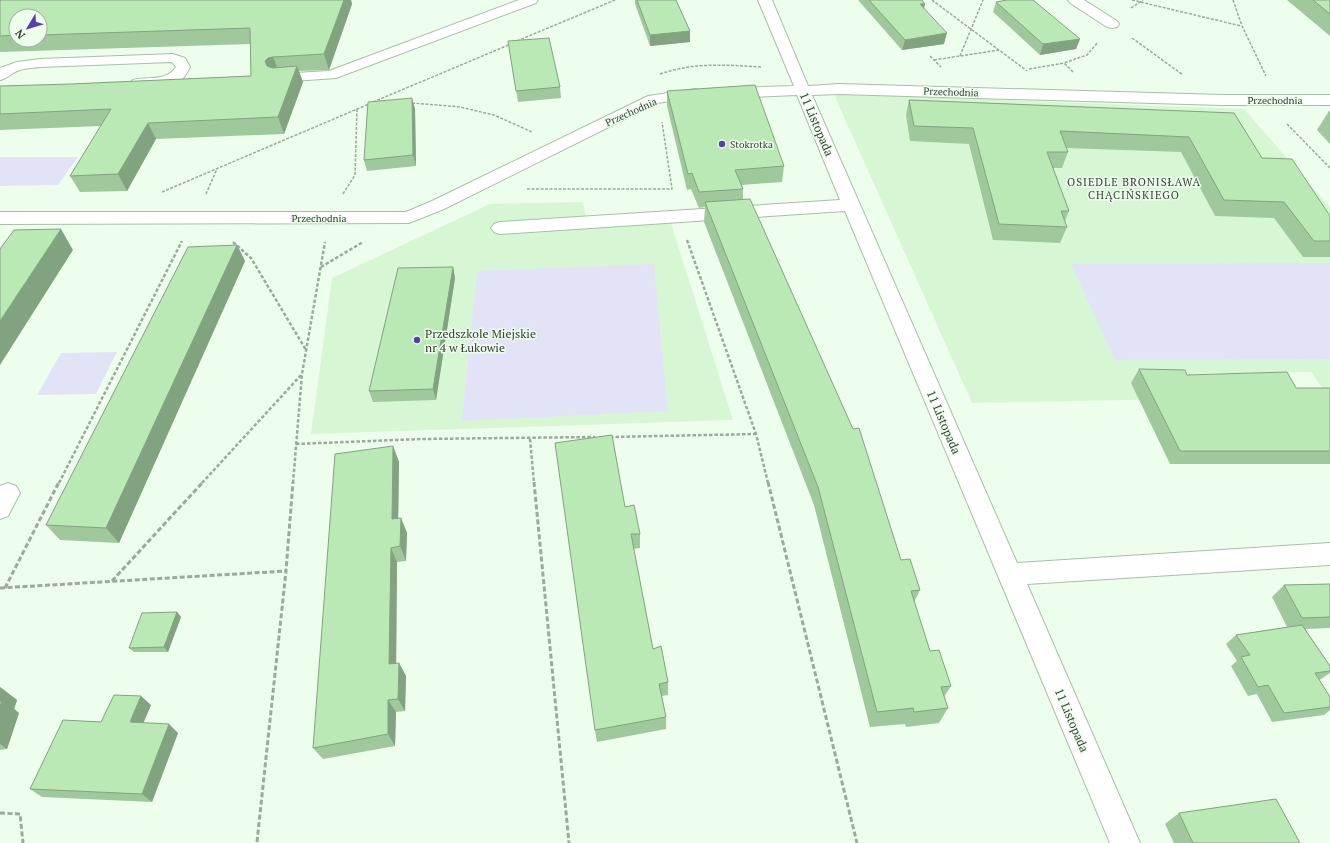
<svg xmlns="http://www.w3.org/2000/svg" width="1330" height="843" font-family="'PT Serif',serif">
<style>
.built{fill:#d7f7d4}
.green{fill:#e3e3f8}
.lines{fill:none;stroke-linecap:round;stroke-linejoin:round}
.minor-casing{stroke:#a7c0a5;stroke-width:2}
.path-far2{stroke:#9ca99b;stroke-width:1.5;stroke-dasharray:3 1.5;stroke-linecap:butt}
.path-far1{stroke:#9ca99b;stroke-width:2.5;stroke-dasharray:3.5 2;stroke-linecap:butt}
.path{stroke:#9ca99b;stroke-width:3;stroke-dasharray:5 2.5;stroke-linecap:butt}
.minor{fill:#fff;fill-rule:evenodd}
.wall{fill:#a0c89d;fill-rule:evenodd}
.shaded-wall{fill:#82a37f}
.building{fill:#bae9b6;stroke:#82a37f}
.poi-dot{fill:#553eb6;stroke:#eefeed;stroke-width:1.5}
.labels{text-anchor:middle;dominant-baseline:central;stroke-width:3;stroke-linejoin:round;paint-order:stroke}
.far-street-label{font-size:10px;fill:#353f34;stroke:#eefeed}
.far-poi-label{font-size:10px;fill:#353f34;stroke:#eefeed;text-anchor:start}
.far-neighbourhood-label{font-size:11px;letter-spacing:1px;fill:#353f34;stroke:#eefeed}
.street-label{font-size:12px;fill:#353f34;stroke:#eefeed}
.poi-label{font-size:12px;fill:#353f34;stroke:#eefeed;text-anchor:start}
</style>
<rect width="100%" height="100%" fill="#eefeed"/>
<g class="built">
<polygon points="843,94 1244,109 1330,207 1330,399 1311,372 1172,374 1182,399 972,403 835,97"/>
<polygon points="583,202 588,229 671,223 733,420 311,434 332,278 490,204"/>
</g>
<g class="green">
<polygon points="0,157 78,157 58,185 0,186"/>
<polygon points="1330,263 1330,359 1115,360 1071,264"/>
<polygon points="654,264 668,411 462,421 477,271"/>
<polygon points="117,352 96,394 37,395 61,353"/>
</g>
<g class="lines">
<defs>
<g id="minor">
<polygon points="519,0 538,0 536,3 336,78 279,82 274,81 272,78 274,75 279,74 329,71"/>
<polygon points="758,0 772,0 808,86 839,84 1222,95 1330,95 1330,105 1222,105 839,94 812,95 1017,563 1330,543 1330,565 1027,584 1140,843 1110,843 845,211 500,234 494,232 491,228 494,224 500,222 840,200 797,95 728,98 723,96 720,93 723,90 728,88 794,86"/>
<polygon points="1068,0 1084,0 1117,21 1119,24 1117,27 1112,28 1107,27 1070,3"/>
<path d="M173,54L185,58L190,67C188,71 186,75 183,78C172,88 147,90 133,86L130,83L133,80C147,76 166,82 176,67L174,64L171,62L40,67C34,68 26,68 20,70C12,72 7,79 0,80V68L17,62L40,59Z"/>
<polygon points="696,89 701,91 704,94 701,97 657,103 444,209 409,223 0,224 0,212 406,212 432,201 648,96"/>
<polygon points="8,483 16,486 20,493 8,516 0,519 0,486"/>
</g>
</defs>
<use href="#minor" class="minor-casing"/>
<g class="path-far2">
<polyline points="932,0 1027,71"/>
<polyline points="1132,0 1241,26"/>
<polyline points="1233,0 1242,26 1266,76"/>
<polyline points="1131,8 1143,0"/>
<polyline points="1132,38 1183,75"/>
<polyline points="517,41 615,0"/>
<polyline points="930,56 941,67"/>
<polyline points="960,56 983,0"/>
<polyline points="934,60 999,50"/>
<polyline points="1029,69 1064,63"/>
<polyline points="1073,72 1064,63 1087,55 1098,42"/>
<path d="M660,74C694,62 727,65 762,67"/>
<polyline points="373,102 511,44"/>
<polyline points="412,103 460,107 494,115 532,132"/>
<polyline points="1287,124 1330,168"/>
<polyline points="527,189 672,189 662,122"/>
<polyline points="162,192 369,104"/>
<polyline points="206,194 217,169"/>
<polyline points="343,194 355,175 357,109"/>
</g>
<g class="path-far1">
<polyline points="687,240 756,434 768,483"/>
<polyline points="233,242 251,258 306,350"/>
<polyline points="321,267 363,242"/>
<polyline points="610,437 756,434"/>
<polyline points="530,439 534,483"/>
<polyline points="296,444 421,439 595,437"/>
<polyline points="59,483 182,241"/>
<polyline points="202,483 302,374"/>
<polyline points="293,483 302,374 325,242"/>
</g>
<g class="path">
<polyline points="534,482 569,843"/>
<polyline points="768,482 857,843"/>
<polyline points="112,581 203,482"/>
<polyline points="0,588 286,571"/>
<polyline points="5,588 59,482"/>
<polyline points="0,813 20,814 23,843"/>
<polyline points="257,842 286,571 293,482"/>
</g>
<use href="#minor" class="minor"/>
</g>
<g class="wall">
<path d="M16,0H351L352,4L329,70L299,71L303,82L284,134L156,139L127,191L80,192L70,176L101,126L0,130V86L71,84L251,76L250,44L0,52V1ZM16,16H40V40H16Z"/>
<polygon points="635,0 676,0 690,31 690,42 650,46 635,4"/>
<polygon points="858,0 922,0 924,9 944,44 902,50"/>
<polygon points="1287,0 1330,0 1330,36"/>
<polygon points="996,2 1080,39 1076,49 1040,55 993,12"/>
<polygon points="508,41 560,87 561,98 518,102"/>
<polygon points="667,91 784,166 782,182 742,185 743,189 743,199 901,560 920,590 914,602 930,651 951,686 944,697 948,708 939,723 906,727 905,724 870,727 814,505 704,222 705,207 699,208 691,189 687,190 667,106"/>
<polygon points="909,100 1234,113 1262,158 1330,216 1330,257 1303,257 1274,218 1215,216 1181,152 1066,148 1068,152 1062,168 1053,168 1069,211 1065,221 1067,227 1060,243 993,240 969,144 910,141 906,115"/>
<polygon points="415,109 416,166 367,171 364,160"/>
<polygon points="1329,111 1330,111 1330,144 1317,130"/>
<polygon points="237,245 245,261 119,543 60,540 46,525"/>
<polygon points="453,267 455,278 436,400 373,402 369,391"/>
<polygon points="1139,369 1296,388 1330,388 1330,464 1170,464 1131,383"/>
<polygon points="393,446 399,462 398,518 401,518 407,533 406,561 397,562 396,663 399,663 406,676 405,711 396,712 395,746 323,759 313,748"/>
<polygon points="625,507 640,534 640,548 633,549 653,649 668,682 668,695 662,696 666,717 666,729 597,742 595,730"/>
<polygon points="1330,584 1330,628 1305,629 1330,666 1330,673 1321,679 1319,680 1330,697 1330,710 1324,715 1272,722 1257,694 1248,696 1231,666 1237,661 1226,644 1236,635 1287,627 1272,597 1284,585"/>
<polygon points="177,612 181,617 168,652 134,652 129,648"/>
<polygon points="0,687 17,700 14,709 19,713 7,749 0,750"/>
<polygon points="151,705 143,723 178,733 152,802 42,797 30,789 101,722"/>
<polygon points="1179,813 1300,843 1174,843 1165,824"/>
</g>
<g class="shaded-wall">
<polygon points="344,0 351,0 352,4 329,70 324,54"/>
<polygon points="920,4 925,4 923,14"/>
<polygon points="690,31 690,42 650,46 650,35"/>
<polygon points="947,33 944,44 902,50 905,40"/>
<polygon points="1080,39 1076,49 1040,55 1043,44"/>
<polygon points="273,57 279,72 271,77 265,61 268,58"/>
<polygon points="297,66 303,82 284,134 278,117"/>
<polygon points="412,98 415,109 416,166 413,155"/>
<polygon points="148,123 156,139 127,191 118,174"/>
<polygon points="61,229 73,250 0,365 0,321"/>
<polygon points="237,245 245,261 119,543 106,528"/>
<polygon points="453,267 455,278 436,400 433,389"/>
<polygon points="393,446 399,462 398,534 392,519"/>
<polygon points="401,518 407,533 406,561 400,546"/>
<polygon points="391,548 397,562 396,677 389,664"/>
<polygon points="177,612 181,617 168,652 164,647"/>
<polygon points="399,663 406,676 405,711 398,699"/>
<polygon points="0,687 17,700 14,709 19,713 7,749 0,744"/>
<polygon points="141,696 151,705 140,731 130,722"/>
<polygon points="388,700 396,712 395,746 388,734"/>
<polygon points="169,724 178,733 152,802 142,794"/>
</g>
<g class="building">
<polygon points="1,0 344,0 324,54 273,57 268,58 265,61 267,66 273,68 297,66 278,117 148,123 118,174 70,176 111,109 0,114 0,86 71,84 251,76 250,28 40,35 40,16 16,16 16,35 0,36 0,1"/>
<polygon points="637,0 676,0 690,31 650,35"/>
<polygon points="869,0 922,0 925,4 920,4 947,33 905,40"/>
<polygon points="1007,0 1033,0 1080,39 1043,44 996,2"/>
<polygon points="1313,0 1330,0 1330,14"/>
<polygon points="549,38 560,87 516,91 508,41"/>
<polygon points="755,85 784,166 735,170 743,189 699,192 692,173 688,174 667,91"/>
<polygon points="412,98 413,155 364,160 368,102"/>
<polygon points="909,100 1234,113 1262,158 1292,159 1330,216 1330,241 1314,241 1284,202 1224,200 1189,137 1060,131 1068,152 1047,152 1069,211 1061,211 1067,227 999,224 973,128 914,126"/>
<polygon points="750,199 853,429 859,428 901,560 910,559 920,590 911,591 930,651 939,650 951,686 941,687 948,708 914,712 913,708 877,712 818,487 705,202"/>
<polygon points="61,229 0,321 0,249 14,230"/>
<polygon points="237,245 106,528 46,525 188,247"/>
<polygon points="453,267 433,389 369,391 398,268"/>
<polygon points="1139,369 1185,370 1187,375 1287,372 1296,388 1330,388 1330,451 1180,451"/>
<polygon points="612,435 625,507 634,505 640,534 631,534 653,649 661,646 668,682 659,684 666,717 595,730 555,443"/>
<polygon points="393,446 392,519 401,518 400,546 391,548 389,664 399,663 398,699 388,700 388,734 313,748 335,454"/>
<polygon points="1330,584 1330,617 1302,618 1284,585"/>
<polygon points="177,612 164,647 129,648 142,613"/>
<polygon points="1302,625 1330,666 1330,671 1315,673 1330,697 1330,707 1284,713 1268,685 1258,687 1241,657 1250,655 1236,635"/>
<polygon points="114,695 141,696 130,722 169,724 142,794 30,789 63,720 101,722"/>
<polygon points="0,701 2,701 0,707"/>
<polygon points="1276,799 1300,843 1193,843 1179,813"/>
</g>
<g class="poi-dot">
<circle cx="722" cy="144" r="4"/>
<circle cx="417" cy="340" r="4"/>
</g>
<g class="labels">
<g class="far-street-label">
<text transform="translate(951 92) rotate(2)">Przechodnia</text>
<text x="1275" y="100">Przechodnia</text>
<text transform="translate(631 112) rotate(-24)">Przechodnia</text>
<text x="319" y="218">Przechodnia</text>
</g>
<g class="far-poi-label">
<text x="730" y="144">Stokrotka</text>
</g>
<g class="far-neighbourhood-label">
<text x="1134" y="182">OSIEDLE BRONISŁAWA<tspan x="1134" dy="13">CHĄCIŃSKIEGO</tspan></text>
</g>
<g class="street-label">
<text transform="translate(817 124) rotate(67)">11 Listopada</text>
<text transform="translate(944 422) rotate(67)">11 Listopada</text>
<text transform="translate(1072 720) rotate(67)">11 Listopada</text>
</g>
<g class="poi-label">
<text x="425" y="333">Przedszkole Miejskie<tspan x="425" dy="14">nr 4 w Łukowie</tspan></text>
</g>
</g>
<g transform="translate(28 28) rotate(232)"><circle r="19" fill="#eefeed" stroke="#a4b2a3"/>
<path d="M0-3L7 15L0 10L-7 15Z" fill="#553eb6"/>
<text y="-6" font-size="11" font-weight="bold" text-anchor="middle" fill="#353f34">N</text>
</g>
</svg>
